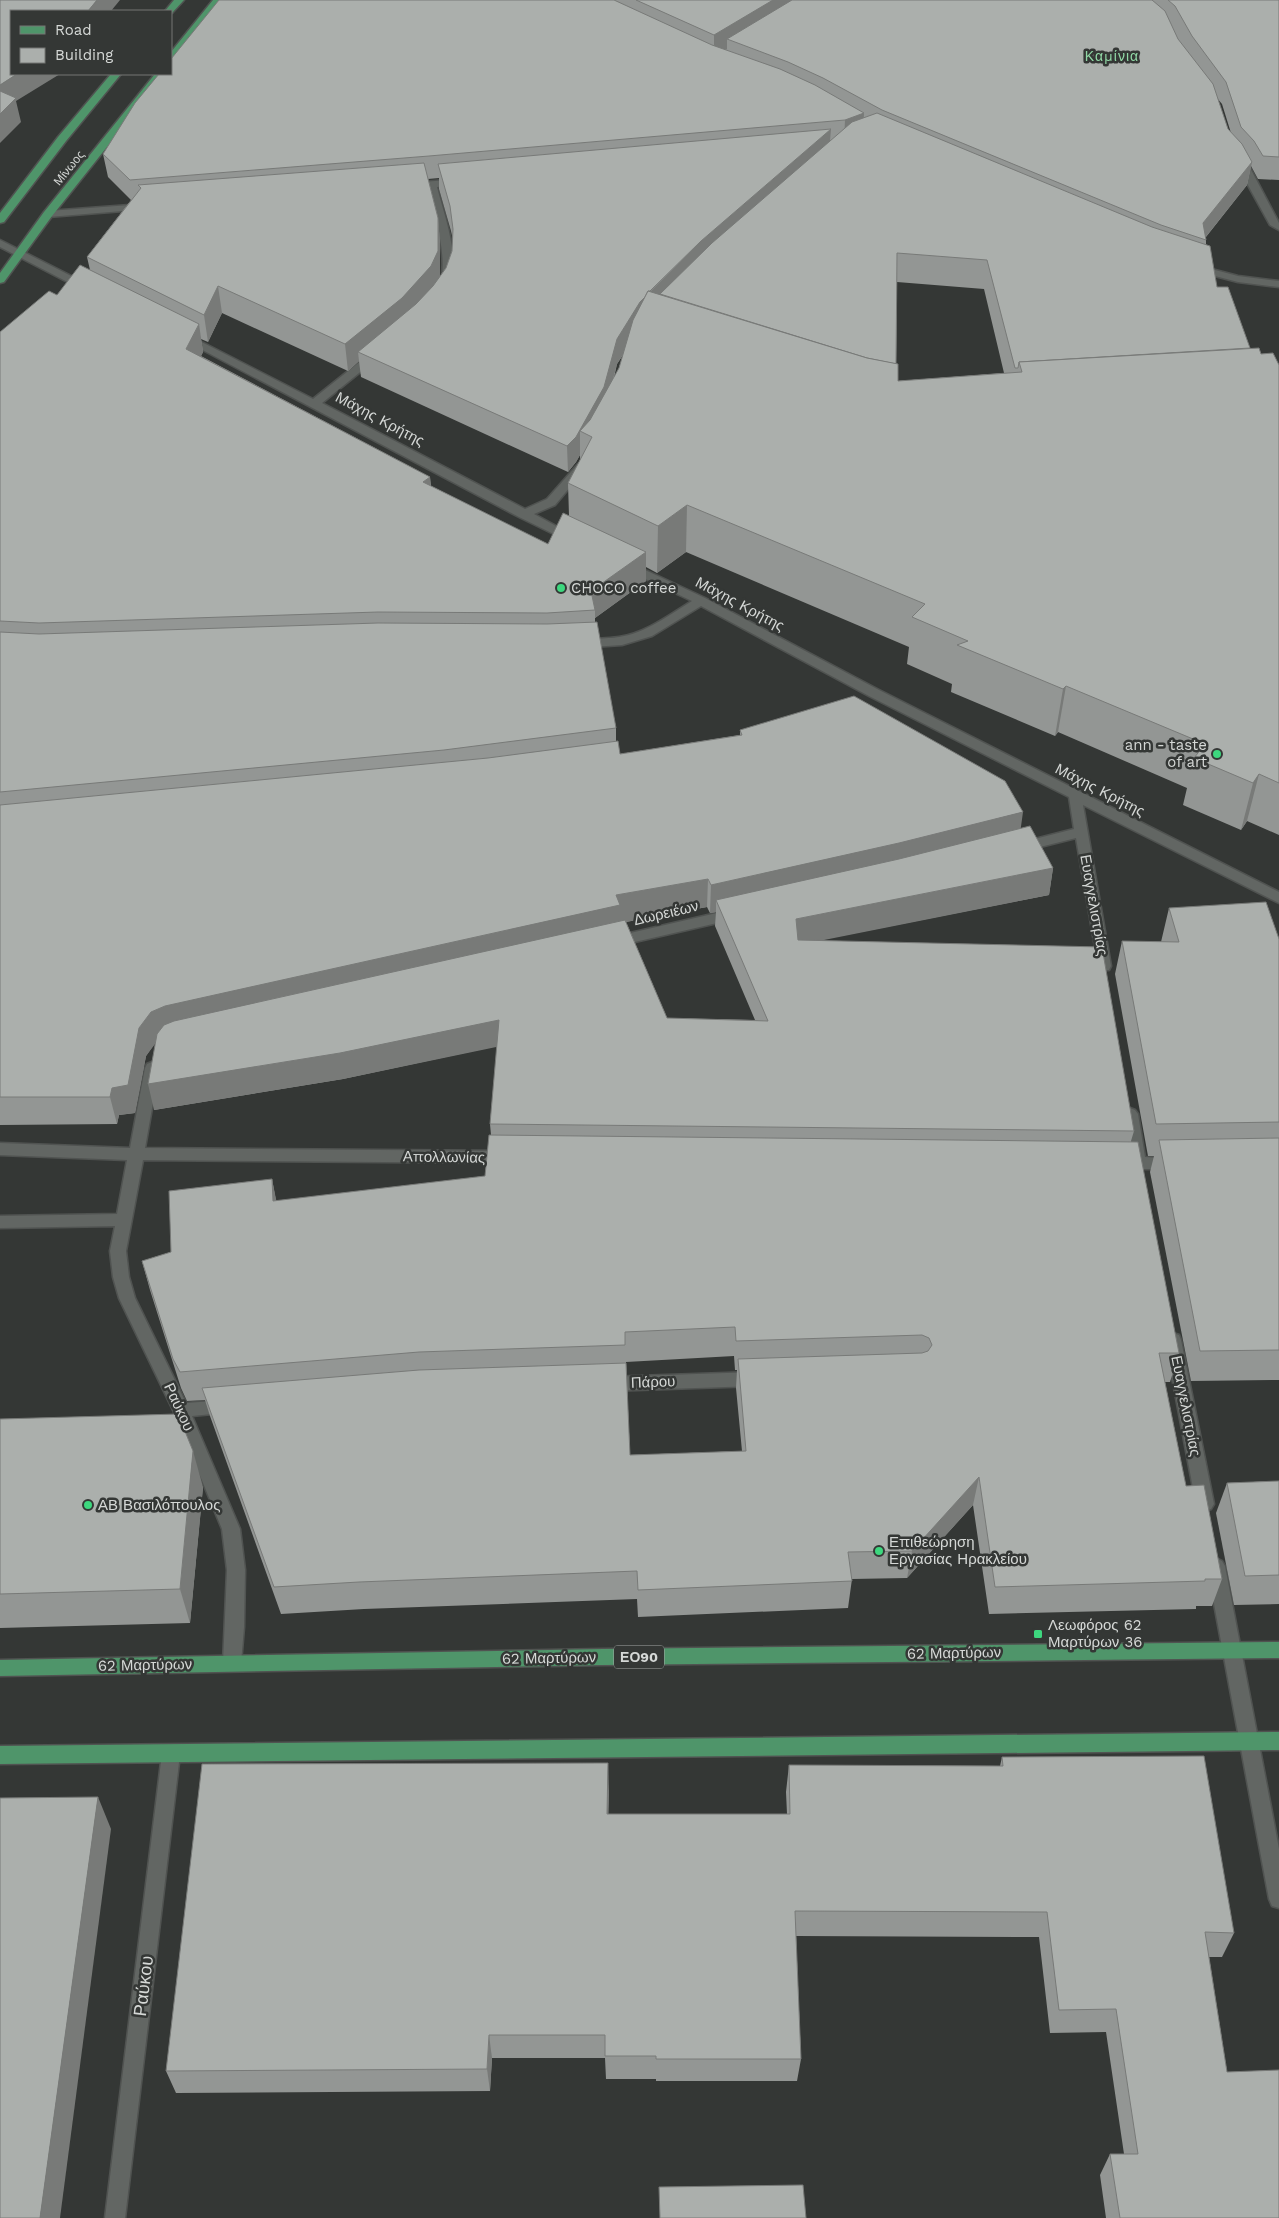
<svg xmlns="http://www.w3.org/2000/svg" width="1279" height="2218" font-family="'Work Sans',sans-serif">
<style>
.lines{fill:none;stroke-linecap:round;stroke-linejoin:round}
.minor-casing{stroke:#505351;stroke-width:3}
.major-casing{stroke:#505351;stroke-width:3}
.minor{fill:#626663;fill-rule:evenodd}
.major{fill:#4f956a;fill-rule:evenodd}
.wall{fill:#939694;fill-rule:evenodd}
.shaded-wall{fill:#787a78}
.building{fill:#abafac;stroke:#787a78}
.poi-dot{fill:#3dd77e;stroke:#343735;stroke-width:2}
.labels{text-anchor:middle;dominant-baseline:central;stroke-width:5;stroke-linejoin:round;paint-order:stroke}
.far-street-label{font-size:12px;fill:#d5d8d6;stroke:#343735}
.far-neighbourhood-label{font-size:14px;letter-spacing:1px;fill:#91d8a6;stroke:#343735}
.shield{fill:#343735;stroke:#a5a8a6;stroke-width:1}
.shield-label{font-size:14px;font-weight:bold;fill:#d5d8d6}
.street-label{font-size:15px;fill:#d5d8d6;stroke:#343735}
.poi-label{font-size:15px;fill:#d5d8d6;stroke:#343735;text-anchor:start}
.near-street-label{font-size:18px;fill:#d5d8d6;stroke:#343735}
</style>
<rect width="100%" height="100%" fill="#343735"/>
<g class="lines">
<defs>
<g id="minor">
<polygon points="1238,155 1242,156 1248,164 1279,223 1279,230 1270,225 1233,158"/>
<path d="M458,179L462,180V184L437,187C445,218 458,250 451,283L446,286L441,283C447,250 435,219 427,188L411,189L406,186L411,183Z"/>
<polygon points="144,204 148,205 148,209 48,217 43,214 48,211"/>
<polygon points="0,240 91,286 92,288 87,291 83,290 0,247"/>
<polygon points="1196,265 1238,276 1279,281 1279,287 1238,282 1192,270 1191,268"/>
<polygon points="184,333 313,399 372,352 380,352 382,354 380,356 322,403 525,509 547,499 578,464 586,464 588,466 586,468 555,505 534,514 580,539 578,542 570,542 519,517 180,338 179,336"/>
<path d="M628,562L705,598L879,690L1279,892V903L1083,805L1111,966L1109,970H1099L1076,838L1020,852L1015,850L1013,847L1015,844L1074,829L1069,797L869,696L701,606L652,636L622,645L577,648L575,645C580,638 609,639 619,637C646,633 669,615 692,601L624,569L622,566L624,563Z"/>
<polygon points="734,909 739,910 741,914 739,918 613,947 608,946 606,942 608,938 613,937"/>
<polygon points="152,1062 157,1064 159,1068 145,1148 508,1151 513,1153 516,1157 513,1161 508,1163 143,1160 126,1251 129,1277 135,1298 186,1403 227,1400 233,1402 235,1407 233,1412 192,1416 240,1529 245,1570 244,1627 241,1663 238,1669 232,1671 226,1669 223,1663 227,1570 222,1529 173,1410 119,1298 113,1277 110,1251 115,1226 0,1228 0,1216 117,1214 127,1160 0,1155 0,1143 130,1148 145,1068 147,1064"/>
<polygon points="1130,1108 1135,1110 1138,1114 1145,1157 1178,1159 1181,1163 1178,1167 1173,1169 1123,1169 1118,1167 1115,1163 1118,1159 1130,1157 1122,1114 1125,1110"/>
<polygon points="1173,1333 1179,1335 1181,1340 1214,1504 1211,1509 1205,1511 1199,1509 1196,1504 1165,1340 1167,1335"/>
<polygon points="756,1372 762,1374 764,1379 762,1384 756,1386 607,1391 601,1389 599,1384 601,1379 607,1377"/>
<polygon points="1216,1558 1222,1561 1225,1566 1279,1849 1279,1908 1272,1906 1269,1899 1207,1566 1210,1561"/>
<polygon points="171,1745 177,1748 180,1754 125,2218 105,2218 162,1754 165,1748"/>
</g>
<g id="major">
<polygon points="174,0 184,0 172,13 165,11"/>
<polygon points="213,0 223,0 174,61 171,62 171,52"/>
<polygon points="111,74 121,74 66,141 4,222 0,223 0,213 58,137"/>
<polygon points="155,74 165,74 52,216 4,282 0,283 0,273 44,212"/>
<polygon points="1279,1642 1279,1658 603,1665 0,1676 0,1660 603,1649"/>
<polygon points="1279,1732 1279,1750 0,1764 0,1746"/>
</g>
</defs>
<use href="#minor" class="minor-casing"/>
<use href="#major" class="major-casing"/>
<use href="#minor" class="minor"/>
<use href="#major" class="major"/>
</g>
<g class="wall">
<path d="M219,0H1279V180L1258,179L1251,166L1247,185L1206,237V244L1217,287L1250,348L1261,354L1279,365V835L1247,821L1241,830L1183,805L1187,788L1058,732L1055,736L951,692L952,684L907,664L909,647L686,552L657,573L646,567V581L595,618V622L616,728V742L620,754L740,735V730L1021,829L1053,868L1049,895L820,940L1134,1131L1131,1141L1179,1353L1170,1382H1165L1186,1486L1222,1579L1212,1606H1196V1609L989,1614L973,1505L907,1578L852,1579L848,1608L638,1617L637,1599L364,1609L281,1614L210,1416L205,1400L187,1401L181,1388L150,1290L142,1261L171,1252L272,1179L276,1201L485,1176L491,1135L490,1124L497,1046L343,1079L154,1110L155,1043L146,1056L135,1113L119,1115L117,1124L0,1125V332L57,295L90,270L87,257L131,200L108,177L103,154ZM1217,98L1222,104L1231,133L1228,129ZM439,178V189L451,231L453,240L452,251L446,268L440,276V244L438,218L428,179ZM897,282L984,289L1004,373L898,381L896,364ZM222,313L348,371L359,361L361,377L568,472L576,462L580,455V460L568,483L569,516L548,544L431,486L430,477L201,356L203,352L201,339L208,342ZM623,355L619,368L614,378L617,364ZM707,907L710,913L716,912L715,926L755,1020L667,1018L626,922ZM734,1356L735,1370H737L736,1388L742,1451L630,1455L626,1362Z"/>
<polygon points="1169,908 1279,939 1279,1380 1191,1381 1150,1172 1154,1156 1148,1156 1115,974 1122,941 1161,942"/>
<polygon points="0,1419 203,1487 190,1623 0,1628"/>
<polygon points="1279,1481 1279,1604 1234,1605 1216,1513 1227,1483"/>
<polygon points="1002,1757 1234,1933 1222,1957 1209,1957 1227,2072 1279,2218 1106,2218 1100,2175 1110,2154 1124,2154 1106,2032 1050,2033 1039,1937 796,1936 801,2059 797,2081 656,2081 656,2079 606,2079 605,2058 492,2058 490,2091 176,2093 166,2071 609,1790 608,1814 787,1814 786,1792 789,1765 1000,1766"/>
</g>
<g class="shaded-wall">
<polygon points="97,0 120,0 111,11 88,11"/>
<polygon points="773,0 808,0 727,39 727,49 714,57 714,35"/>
<polygon points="17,74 60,74 16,101 21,122 0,143 0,85"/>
<polygon points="864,113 863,136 844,142 845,120"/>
<polygon points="831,129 829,153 640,327 617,364 604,412 580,431 580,455 576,462 568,472 567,446 617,339 640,302 701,241"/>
<polygon points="1252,162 1247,185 1204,239 1203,223"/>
<polygon points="438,218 440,244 440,277 433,292 358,352 359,361 348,371 345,344"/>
<polygon points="218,286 222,313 208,342 204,315"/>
<polygon points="199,324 203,352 191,377 186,349"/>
<polygon points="430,477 432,506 423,482"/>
<polygon points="687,505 686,552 657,573 658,526"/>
<polygon points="646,552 646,581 595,618 595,610 591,591"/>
<polygon points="1066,686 1058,732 1055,736 1063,689"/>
<polygon points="1259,774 1247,821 1241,830 1253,783"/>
<polygon points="1023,812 1019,841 716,900 716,912 710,913 711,885"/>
<polygon points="1053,868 1049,895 794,946 796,919"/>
<polygon points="708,879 707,907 620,923 158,1040 146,1056 135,1113 119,1115 117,1124 110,1097 112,1088 139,1028 151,1012 165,1006 616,895"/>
<polygon points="499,1020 501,1046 343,1079 154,1110 148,1084"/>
<polygon points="272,1179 278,1209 273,1201"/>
<polygon points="193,1451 203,1487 190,1623 180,1589"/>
<polygon points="979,1477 973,1505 907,1578 912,1551"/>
<polygon points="608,1763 609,1790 608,1840 607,1814"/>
<polygon points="98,1797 111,1829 60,2218 40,2218"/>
<polygon points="489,2035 492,2058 490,2091 487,2069"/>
</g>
<g class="building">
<polygon points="0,0 97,0 88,11 11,11 11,74 17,74 0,85"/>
<polygon points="219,0 614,0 712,45 780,69 815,85 864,113 845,120 429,156 130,180 103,154 135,103 159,74 171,74 171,59"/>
<polygon points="636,0 773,0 714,35"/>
<polygon points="792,0 1152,0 1165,11 1178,39 1213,84 1228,129 1242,144 1252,162 1203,223 1206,240 1161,225 882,110 823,78 788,62 727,39"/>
<polygon points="1168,0 1279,0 1279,157 1263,156 1254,141 1241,127 1226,82 1192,36 1175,6"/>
<polygon points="0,91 16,98 0,114"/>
<polygon points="877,113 1152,227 1210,246 1217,287 1228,287 1250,348 1019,362 1018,368 1015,368 987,260 897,253 896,364 867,358 660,294 712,243 852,122"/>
<polygon points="831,129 701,241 650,291 648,291 645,297 640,302 617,339 604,387 576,437 567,446 358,352 416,304 433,286 446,268 452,251 453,229 450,206 438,164"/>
<polygon points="424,163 438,218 438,251 431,266 402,298 345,344 218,286 204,315 87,257 141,188 138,185"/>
<polygon points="80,265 199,324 186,349 430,477 423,482 548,544 563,513 646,552 591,591 595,610 547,613 378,612 39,623 0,621 0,332 49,291 57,295"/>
<polygon points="648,291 867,358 898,364 898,381 1022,372 1019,362 1259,348 1261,354 1273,353 1279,365 1279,783 1259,774 1253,783 1194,758 1205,744 1066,686 1063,689 957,645 968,641 912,617 925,604 687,505 658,526 568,483 592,437 580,431 590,420 619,368 633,320"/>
<polygon points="597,622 616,728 444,750 0,792 0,632 39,634 378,623 547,624"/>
<polygon points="854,696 1005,781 1023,812 899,843 711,885 708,879 616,895 620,905 165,1006 151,1012 139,1028 128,1085 112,1088 110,1097 0,1097 0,805 488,758 618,741 620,754 742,735 740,730"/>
<polygon points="1030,826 1053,868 796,919 798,940 1102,947 1134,1131 490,1124 499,1020 340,1053 148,1084 157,1034 164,1025 174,1021 625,920 667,1018 768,1021 716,900 899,859"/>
<polygon points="1266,902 1279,939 1279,1122 1156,1124 1122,941 1179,942 1169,908"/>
<polygon points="489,1135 1138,1142 1179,1353 1159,1353 1186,1486 1204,1485 1222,1579 1205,1579 1205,1581 995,1587 979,1477 912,1551 848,1552 852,1581 638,1590 637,1571 359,1582 274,1587 202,1388 419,1370 626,1363 630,1455 746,1451 738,1359 922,1353 928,1351 932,1345 929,1338 922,1335 736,1341 735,1327 625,1332 625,1345 419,1352 180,1372 173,1359 142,1261 171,1252 169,1191 272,1179 273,1201 485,1176"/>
<polygon points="1279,1138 1279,1350 1200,1351 1159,1140"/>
<polygon points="178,1414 193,1451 180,1589 0,1594 0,1419"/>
<polygon points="1279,1481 1279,1575 1245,1576 1227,1483"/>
<polygon points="1204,1756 1234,1933 1205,1932 1227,2072 1279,2070 1279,2218 1120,2218 1110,2154 1138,2154 1116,2009 1059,2010 1047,1912 795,1911 801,2059 656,2059 656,2056 605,2056 605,2035 489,2035 487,2069 166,2071 202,1764 608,1763 607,1814 790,1814 789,1765 1003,1766 1002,1757"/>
<polygon points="98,1797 40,2218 0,2218 0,1798"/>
<polygon points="803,2185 806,2218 660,2218 659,2187"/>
</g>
<g class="poi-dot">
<circle cx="561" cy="588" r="5"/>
<circle cx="1217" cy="754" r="5"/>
<circle cx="88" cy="1505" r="5"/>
<circle cx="879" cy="1551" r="5"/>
<rect x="1033" y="1629" width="10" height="10" rx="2.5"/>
</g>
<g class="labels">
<g class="far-street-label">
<text transform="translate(69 168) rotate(-51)">Μίνωος</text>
</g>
<g class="far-neighbourhood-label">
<text x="1112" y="56">Καμίνια</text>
</g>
<rect class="shield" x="614" y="1645.5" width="50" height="23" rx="4"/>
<g class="shield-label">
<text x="639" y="1657">ΕΟ90</text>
</g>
<g class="street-label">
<text transform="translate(380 419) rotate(28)">Μάχης Κρήτης</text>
<text transform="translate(740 604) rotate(28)">Μάχης Κρήτης</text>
<text transform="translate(1100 790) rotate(27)">Μάχης Κρήτης</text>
<text transform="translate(1094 905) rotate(80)">Ευαγγελιστρίας</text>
<text transform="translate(666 913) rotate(-13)">Δωρειέων</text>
<text transform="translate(444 1157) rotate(1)">Απολλωνίας</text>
<text transform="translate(653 1382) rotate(-2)">Πάρου</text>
<text transform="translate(1186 1406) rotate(79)">Ευαγγελιστρίας</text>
<text transform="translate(179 1407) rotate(65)">Ραύκου</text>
<text transform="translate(954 1653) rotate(-1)">62 Μαρτύρων</text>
<text transform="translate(549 1658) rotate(-1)">62 Μαρτύρων</text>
<text transform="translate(145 1665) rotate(-1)">62 Μαρτύρων</text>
</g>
<g class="poi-label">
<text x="571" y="588">CHOCO coffee</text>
<text x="1207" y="745" text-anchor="end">ann - taste<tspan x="1207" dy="17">of art</tspan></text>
<text x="98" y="1505">ΑΒ Βασιλόπουλος</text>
<text x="889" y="1542">Επιθεώρηση<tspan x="889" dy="17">Εργασίας Ηρακλείου</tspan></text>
<text x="1048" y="1625">Λεωφόρος 62<tspan x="1048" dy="17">Μαρτύρων 36</tspan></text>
</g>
<g class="near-street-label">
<text transform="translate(143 1986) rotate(-83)">Ραύκου</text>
</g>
</g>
<rect x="10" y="10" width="162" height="65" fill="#343735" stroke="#747775"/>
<rect x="20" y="26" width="25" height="8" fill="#4f956a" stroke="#747775"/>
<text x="55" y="35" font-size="15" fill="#d5d8d6">Road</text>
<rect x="20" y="48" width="25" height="15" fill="#abafac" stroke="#747775"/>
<text x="55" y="60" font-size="15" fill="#d5d8d6">Building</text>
</svg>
